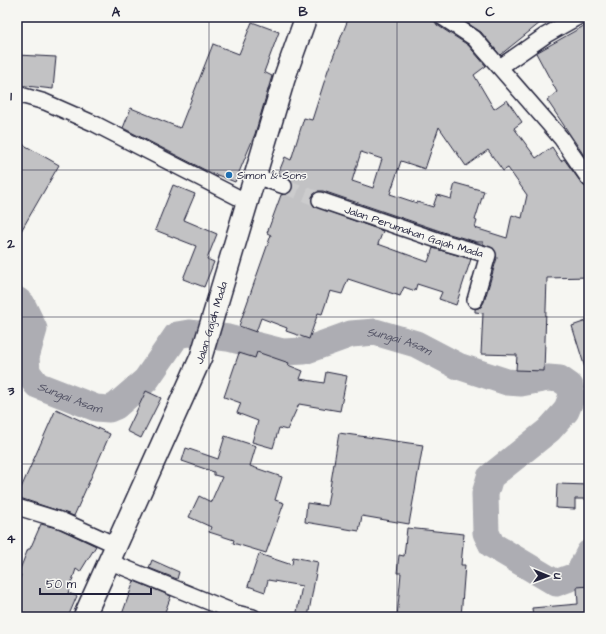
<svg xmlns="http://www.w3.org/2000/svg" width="606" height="634" font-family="'Architects Daughter',sans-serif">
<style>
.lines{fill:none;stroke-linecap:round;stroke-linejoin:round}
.river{stroke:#adadb3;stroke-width:27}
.building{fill:#c2c2c4;stroke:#22223b;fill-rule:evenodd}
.street-tunnel{stroke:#cccccd;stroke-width:15;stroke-dasharray:15 8;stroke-linecap:butt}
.street-casing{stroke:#22223b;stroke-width:18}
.secondary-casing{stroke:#22223b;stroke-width:24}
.street{stroke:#f6f6f2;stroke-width:15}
.secondary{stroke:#f6f6f2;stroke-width:21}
.grid{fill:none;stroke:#22223b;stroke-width:1;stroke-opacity:0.55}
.poi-dot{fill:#1f6fb2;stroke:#f6f6f2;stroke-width:1.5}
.labels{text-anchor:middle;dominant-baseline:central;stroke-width:3;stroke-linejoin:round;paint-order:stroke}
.poi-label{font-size:11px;fill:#22223b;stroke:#f6f6f2;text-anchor:start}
.street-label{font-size:11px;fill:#22223b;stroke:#f6f6f2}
.water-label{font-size:12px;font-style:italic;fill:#535365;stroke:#f6f6f2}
.neatline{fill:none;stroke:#22223b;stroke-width:1.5}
.grid-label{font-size:13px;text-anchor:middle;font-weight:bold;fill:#22223b}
</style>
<rect width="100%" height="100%" fill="#f6f6f2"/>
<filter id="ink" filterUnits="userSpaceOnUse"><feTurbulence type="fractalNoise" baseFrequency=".025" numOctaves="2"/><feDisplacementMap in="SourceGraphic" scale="8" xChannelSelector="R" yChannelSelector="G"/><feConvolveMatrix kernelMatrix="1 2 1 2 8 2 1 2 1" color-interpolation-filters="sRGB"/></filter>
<g filter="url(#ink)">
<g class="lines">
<path class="river" id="s1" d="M17,300L22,304L34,329L26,357L27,372L37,385L96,408L109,409L116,406L146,380L177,335L189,333L228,338L283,352L304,351L351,334L375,332L416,344L458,366L507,382L521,383L548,378L560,379L570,386L572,396L566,411L549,430L490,477L485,494L486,533L492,545L556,583L578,575L589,553"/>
</g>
<g class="building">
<path d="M349,17H433L437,25L468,45L486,66L474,75L494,109L507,100L522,122L514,128L536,158L552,147L561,161L564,159L582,184L589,190V277L547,278L544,371L516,370L517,355L481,354L483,313L475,312V309L481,307L484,302L497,258L494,249L483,244V242H477L446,233L323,191H318L312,197L311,201L314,206L383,231L378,244L428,262L433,248L471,259L456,305L439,299L442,292L417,284L415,291L404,287L400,296L348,279L342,294L330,291L322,314L318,313L309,339L286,331L287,328L261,318L256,332L239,326L271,235L267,233L281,195L290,193L293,189L290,180L278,174L285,157L291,160L304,118L312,120L328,70ZM439,127L466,166L488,150L503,171L508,168L527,195L522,218L512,215L507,238L475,228L477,221L475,220L484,191L455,183L451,199L437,195L433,207L417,202V203L390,194L401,161L425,169ZM361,152L382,159L373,188L352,181Z"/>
<polygon points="458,17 535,17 540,23 500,55 481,32"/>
<polygon points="252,22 279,32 264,72 272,76 255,134 235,182 207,171 123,128 131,108 180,128 213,44 239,54"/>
<polygon points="589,23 589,163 547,100 557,92 536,53"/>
<polygon points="17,55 56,57 53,89 17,85"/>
<polygon points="17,141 59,165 17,238"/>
<polygon points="173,185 195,194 184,220 217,234 207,259 214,262 204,287 183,279 196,246 155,230"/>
<polygon points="589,320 589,371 586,371 572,326"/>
<polygon points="257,352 289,363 288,365 303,371 300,379 324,383 326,372 347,376 340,411 299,404 287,430 279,428 273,448 252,442 258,421 237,413 241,403 224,397 239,353 255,358"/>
<polygon points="146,391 161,398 141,438 127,431"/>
<polygon points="56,409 110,434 74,516 17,497"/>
<polygon points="339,433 423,445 409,524 362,516 359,531 305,522 307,503 327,506"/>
<polygon points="225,436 256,446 250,466 282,477 275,500 284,503 266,553 233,543 234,540 209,532 211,527 189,517 199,496 211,502 222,477 214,475 214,472 182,461 186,448 218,459"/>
<polygon points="557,484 589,485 589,499 575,499 575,509 556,508"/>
<polygon points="41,524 60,529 96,546 80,572 76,569 68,593 77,596 68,617 17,617 17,586 21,575 18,574 28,549 30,549"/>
<polygon points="407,528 464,534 461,565 465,565 461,617 397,617 401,573 397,573 399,555 404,556"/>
<polygon points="259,554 292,565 293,557 318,562 308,617 296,617 302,586 268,580 265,592 248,586"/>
<polygon points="152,560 179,572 177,579 149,568"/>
<polygon points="134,581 171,596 163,617 121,617"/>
<polygon points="589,586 589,617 533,617 532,608 578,604 577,587"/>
</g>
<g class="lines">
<polyline class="street-tunnel" points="284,186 320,200"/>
<defs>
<g id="street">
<polyline points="442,17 474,38 561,138 589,179"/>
<polyline points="500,67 546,35 578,17"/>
<polyline points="17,94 45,102 95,124 247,202"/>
<polyline points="255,176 284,186"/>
<path id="s2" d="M320,200L443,242L488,255L475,300"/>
<polyline points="17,507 63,521 116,545"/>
<polyline points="108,561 236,613 253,617"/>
</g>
<g id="secondary">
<path id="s3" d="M84,617L201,357L284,79L306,17"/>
</g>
</defs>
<use href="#street" class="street-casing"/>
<use href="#secondary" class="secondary-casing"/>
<use href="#street" class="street"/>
<use href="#secondary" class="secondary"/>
</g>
</g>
<path class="grid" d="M209,17V617M397,17V617M17,170H589M17,317H589M17,464H589"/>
<circle class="poi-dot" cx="229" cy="175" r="4"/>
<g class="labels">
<g class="poi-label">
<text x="237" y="175">Simon &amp; Sons</text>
</g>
<g class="street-label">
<text stroke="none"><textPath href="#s2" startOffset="99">Jalan Perumahan Gajah Mada</textPath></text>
<text stroke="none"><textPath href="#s3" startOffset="321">Jalan Gajah Mada</textPath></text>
</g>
<g class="water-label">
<text stroke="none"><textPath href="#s1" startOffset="502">Sungai Asam</textPath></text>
<text stroke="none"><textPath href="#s1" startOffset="130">Sungai Asam</textPath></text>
</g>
</g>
<rect width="606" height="634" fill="none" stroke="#f6f6f2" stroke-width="44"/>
<g transform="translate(548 576) rotate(91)" stroke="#f6f6f2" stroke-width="3" paint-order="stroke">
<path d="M0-3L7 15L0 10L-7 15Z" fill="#22223b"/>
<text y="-6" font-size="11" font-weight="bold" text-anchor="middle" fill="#22223b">U</text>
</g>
<path d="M40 588v6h111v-6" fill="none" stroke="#22223b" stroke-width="2"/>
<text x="46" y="588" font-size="12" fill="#22223b" stroke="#f6f6f2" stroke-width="3" paint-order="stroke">50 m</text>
<rect x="22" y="22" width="562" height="590" class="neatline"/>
<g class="grid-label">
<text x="116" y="16">A</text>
<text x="303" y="16">B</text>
<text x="490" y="16">C</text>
<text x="11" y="100">1</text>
<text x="11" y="248">2</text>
<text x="11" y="395">3</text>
<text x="11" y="543">4</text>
</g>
</svg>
